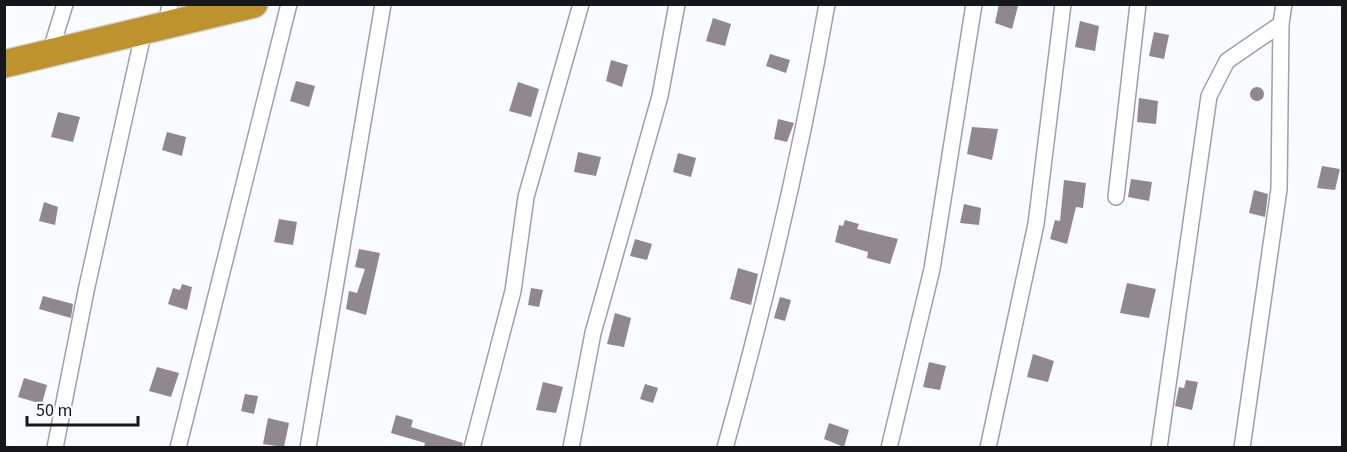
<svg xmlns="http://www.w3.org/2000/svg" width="1347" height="452" font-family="'Source Sans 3',sans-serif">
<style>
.building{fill:#91878f}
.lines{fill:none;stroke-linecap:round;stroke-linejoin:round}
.street-casing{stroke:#9aa1ab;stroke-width:18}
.highway-casing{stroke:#d5d5d6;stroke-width:30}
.street{stroke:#fff;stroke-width:15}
.highway{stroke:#be922c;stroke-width:27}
</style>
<rect width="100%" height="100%" fill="#f8fbff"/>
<g class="building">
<polygon points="999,4 1018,6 1012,29 995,23"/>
<polygon points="713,18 731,24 725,46 706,41"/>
<polygon points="1080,21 1099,26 1095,51 1075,47"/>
<polygon points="1154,32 1169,35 1164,59 1149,56"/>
<polygon points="770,54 790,60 786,73 766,66"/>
<polygon points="611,60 628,65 622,87 606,81"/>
<polygon points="296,81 315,86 309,107 290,101"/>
<polygon points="518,82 539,89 531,117 509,111"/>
<circle cx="1257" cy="94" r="7"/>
<polygon points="1139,98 1158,101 1156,124 1137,122"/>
<polygon points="58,112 80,117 73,142 51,137"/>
<polygon points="778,119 794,123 787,142 774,139"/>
<polygon points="972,127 998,129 992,160 967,154"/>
<polygon points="167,132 186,137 182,156 162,150"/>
<polygon points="578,152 601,157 596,176 574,172"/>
<polygon points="678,153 696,158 691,177 673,172"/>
<polygon points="1322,166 1340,169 1335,190 1317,188"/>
<polygon points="1131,179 1152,182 1149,201 1128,197"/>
<polygon points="1064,180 1086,183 1083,208 1076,207 1067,244 1050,239 1055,220 1060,221"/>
<polygon points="1254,190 1268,194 1265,217 1249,213"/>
<polygon points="44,202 58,207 55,225 39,221"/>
<polygon points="964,204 981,208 979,225 960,223"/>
<polygon points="279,219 297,222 293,245 274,242"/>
<polygon points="845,220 859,224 857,229 898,239 890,264 867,258 868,252 835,242 839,225 843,226"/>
<polygon points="635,239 652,244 647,260 630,256"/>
<polygon points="359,249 380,253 366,315 346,309 349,291 357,293 365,269 355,267"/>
<polygon points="738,268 758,274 751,305 730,299"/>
<polygon points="1127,283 1156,289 1149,318 1120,313"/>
<polygon points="182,284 192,287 187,310 168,304 173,288 180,290"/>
<polygon points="531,288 543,290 539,307 528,305"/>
<polygon points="43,296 73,304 71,318 39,309"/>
<polygon points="780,297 791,300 785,321 774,318"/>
<polygon points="615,313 631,318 624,347 607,344"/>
<polygon points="1033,354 1054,361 1048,382 1027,377"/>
<polygon points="929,362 946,366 940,390 923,387"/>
<polygon points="157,367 179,373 171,397 149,391"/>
<polygon points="24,378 47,385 42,404 18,397"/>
<polygon points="1186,380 1198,382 1192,410 1175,406 1179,387 1184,388"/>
<polygon points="543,382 563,387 556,413 536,410"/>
<polygon points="645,384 658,388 653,403 640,399"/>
<polygon points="245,394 258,396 254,414 241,411"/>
<polygon points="396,415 413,420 411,427 463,443 462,447 424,447 425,443 391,433"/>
<polygon points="268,418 289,423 284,447 263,444"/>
<polygon points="829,423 849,430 844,447 824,439"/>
</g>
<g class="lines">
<defs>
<g id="street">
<polyline points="166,25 170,4"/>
<polyline points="50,53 65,4"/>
<polyline points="1116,197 1138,4"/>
<polyline points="55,448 86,291 144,30"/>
<polyline points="178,448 289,4"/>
<polyline points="308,448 383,4"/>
<polyline points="472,448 513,291 526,197 581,4"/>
<polyline points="571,448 593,333 660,96 677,4"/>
<path d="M725,448C766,301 801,154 827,4"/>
<polyline points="889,448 932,269 974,4"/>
<polyline points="988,448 1036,224 1063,4"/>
<polyline points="1159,448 1209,96 1227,61 1281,24"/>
<polyline points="1242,448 1279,189 1281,24 1284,4"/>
</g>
<polyline id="highway" points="4,64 254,4"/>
</defs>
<use href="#street" class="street-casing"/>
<use href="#highway" class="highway-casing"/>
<use href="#street" class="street"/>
<use href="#highway" class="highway"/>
</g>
<rect width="1347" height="452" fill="none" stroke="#15181b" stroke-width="12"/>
<path d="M27 416v9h111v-9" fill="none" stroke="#15181b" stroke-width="3"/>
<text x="36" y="416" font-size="18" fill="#15181b" stroke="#f8fbff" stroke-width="4.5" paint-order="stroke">50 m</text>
</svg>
